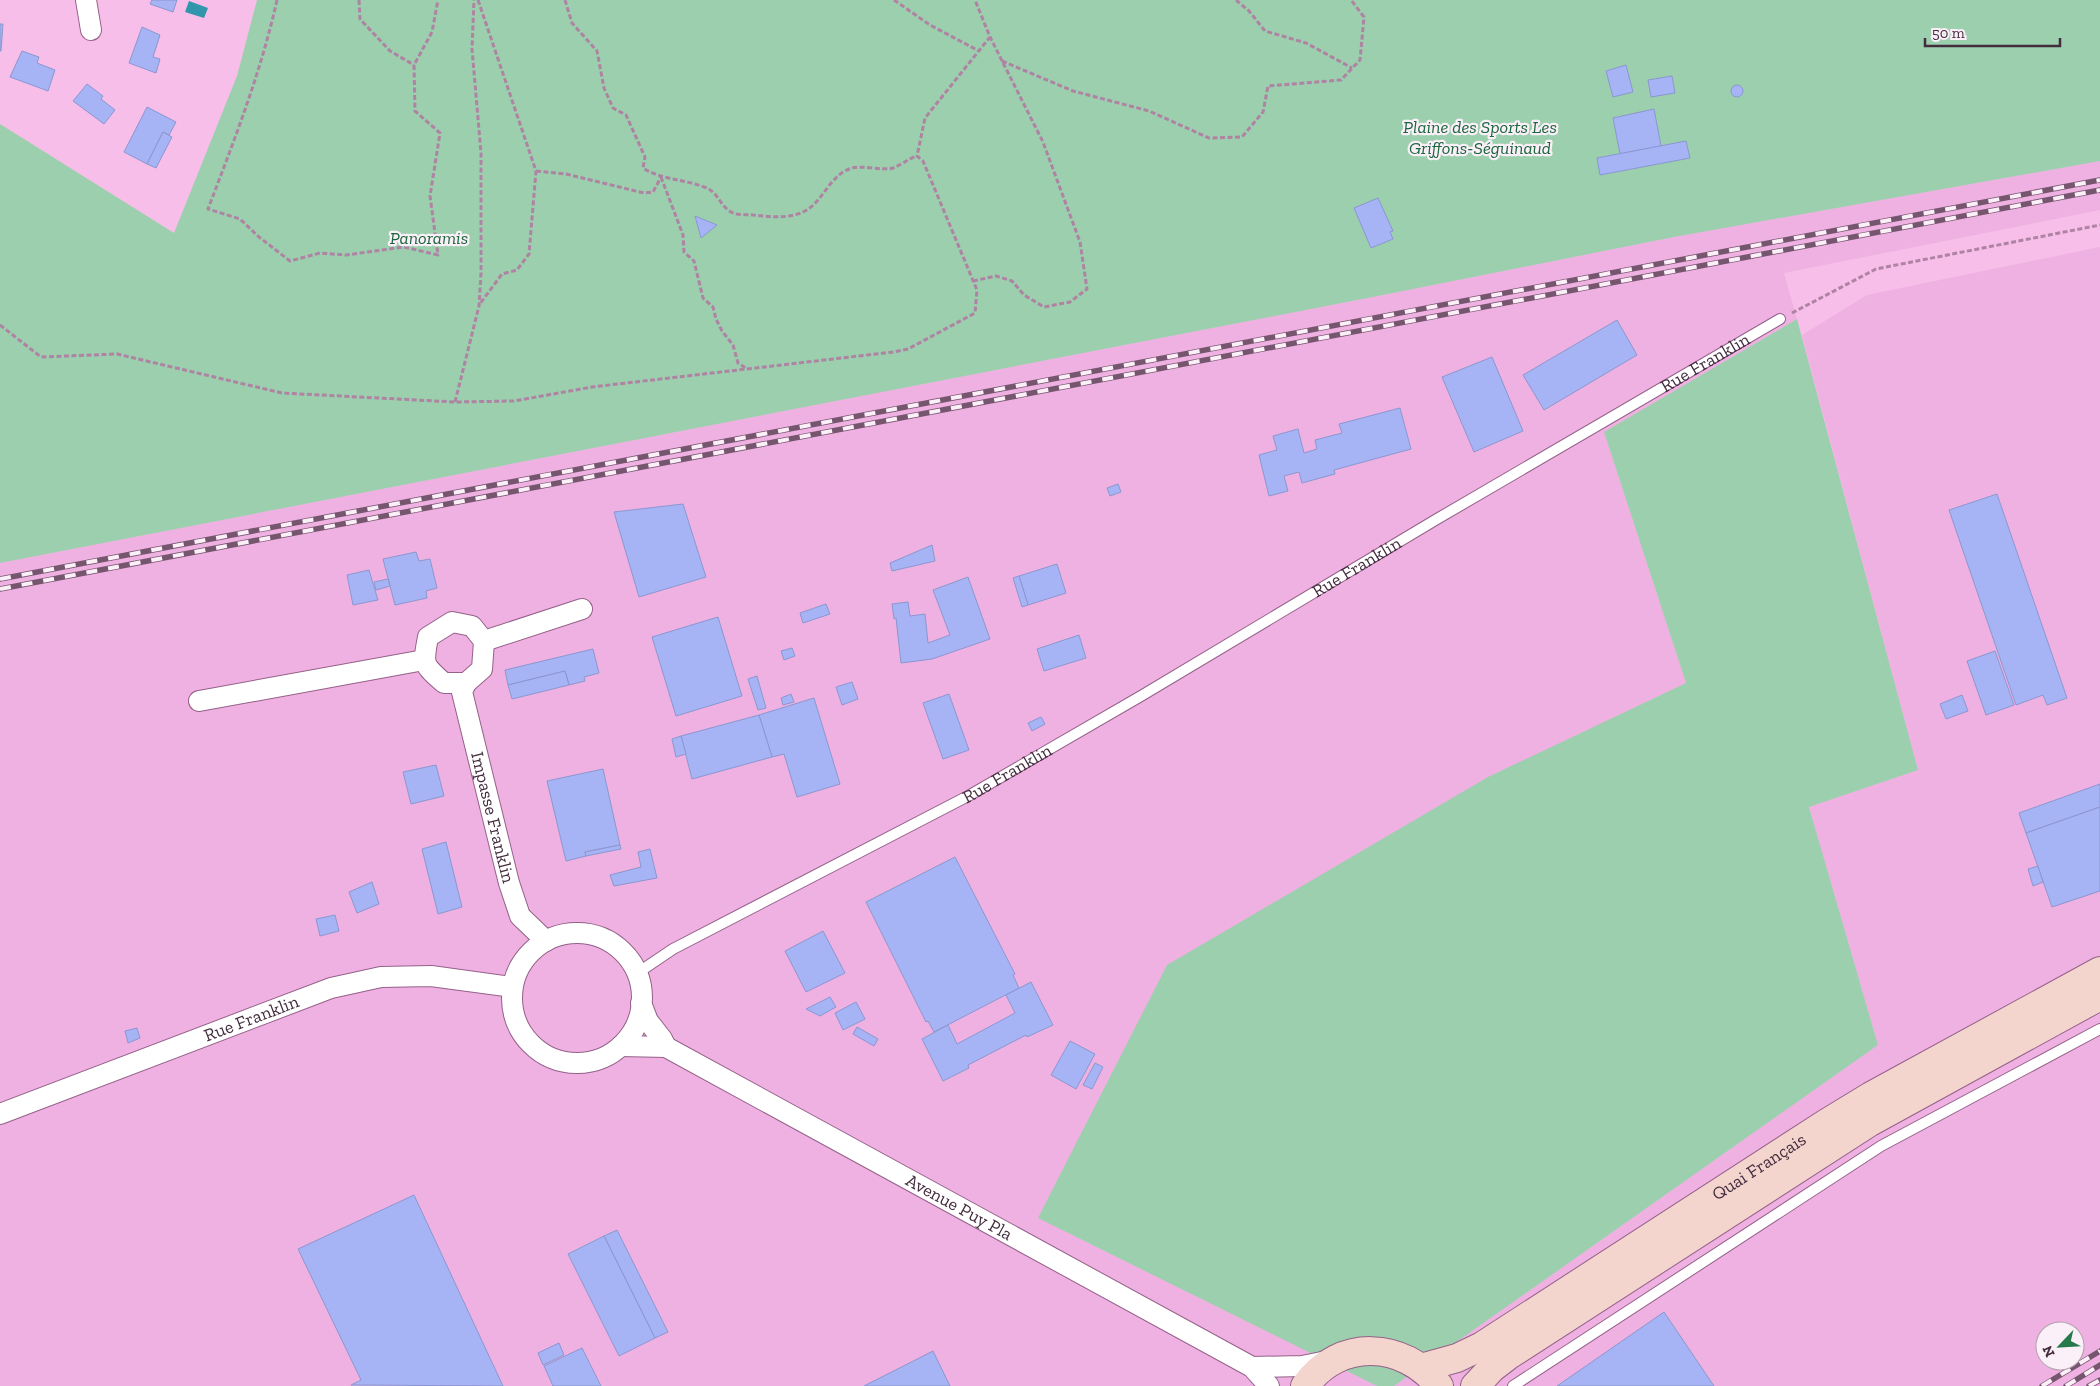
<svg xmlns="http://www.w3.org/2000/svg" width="2100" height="1386" font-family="'Zilla Slab',serif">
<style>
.built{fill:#efb1e1;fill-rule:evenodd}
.green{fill:#9ccfad}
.water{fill:#3196ac}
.building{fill:#a6b3f5;stroke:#8b97d0}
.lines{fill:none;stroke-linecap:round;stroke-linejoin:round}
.lane-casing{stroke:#946189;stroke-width:12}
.street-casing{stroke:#946189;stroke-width:22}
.secondary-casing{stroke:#946189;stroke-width:30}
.path{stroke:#ae83a3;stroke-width:3;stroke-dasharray:5 2.5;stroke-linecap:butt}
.lane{stroke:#fff;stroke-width:10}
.street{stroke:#fff;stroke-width:20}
.secondary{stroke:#f3d5ce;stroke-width:28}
.rail-casing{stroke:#76566f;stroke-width:5.5}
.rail{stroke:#fbeff8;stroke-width:4;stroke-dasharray:11;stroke-linecap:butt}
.labels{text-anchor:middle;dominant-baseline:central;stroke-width:4.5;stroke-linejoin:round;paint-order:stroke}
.park-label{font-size:18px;font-style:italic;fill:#1a673e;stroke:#fbeff8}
.street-label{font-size:18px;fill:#422c3d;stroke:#fbeff8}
</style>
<rect width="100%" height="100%" fill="#f7bee9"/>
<g class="built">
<polygon points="2100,161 2100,210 1784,273 1797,319 1604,432 1686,683 1488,778 1039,1218 1377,1386 0,1386 0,563 1383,295 1674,237"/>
<path d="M2100,247V1386H1394L1878,1045L1809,807L1918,770L1802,335L1867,295ZM2045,1331H2075V1361H2045Z"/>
</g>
<g class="green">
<polygon points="257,0 2100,0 2100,161 1674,237 1383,295 0,563 0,124 174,233 237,76"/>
<polygon points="1797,319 1918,770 1809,807 1878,1045 1394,1386 1377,1386 1038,1218 1167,965 1488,777 1686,683 1604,432"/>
</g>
<polygon class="water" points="189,1 208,8 204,18 185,12"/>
<g class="building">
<polygon points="152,0 177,0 173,12 150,4"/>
<polygon points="0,24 3,24 1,51 0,51"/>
<polygon points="142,27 160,35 153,57 160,59 156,73 129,63"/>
<polygon points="22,51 39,57 37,63 55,70 48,91 10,77"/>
<polygon points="1626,65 1633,92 1613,97 1606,71"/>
<polygon points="1672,76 1675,93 1651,97 1648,80"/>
<polygon points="87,84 103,96 101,99 115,110 104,124 73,101"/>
<circle cx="1737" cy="91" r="6"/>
<polygon points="147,107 176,122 169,135 163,132 147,164 124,152"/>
<polygon points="1654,109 1661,146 1620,154 1613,118"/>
<polygon points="163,132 172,137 156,168 147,164"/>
<polygon points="1686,141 1690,158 1600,175 1597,158"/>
<polygon points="1378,198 1393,231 1390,232 1393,239 1371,248 1354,208"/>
<polygon points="695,216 717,225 701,238"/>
<polygon points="1617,320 1637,355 1544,410 1523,375"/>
<polygon points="1492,357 1523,431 1474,452 1442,377"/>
<polygon points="1400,408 1411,449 1334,470 1335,474 1302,483 1299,472 1284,476 1288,491 1269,496 1259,455 1277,450 1273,436 1298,429 1304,453 1317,449 1315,440 1342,433 1339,424"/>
<polygon points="1118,484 1121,492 1110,496 1107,488"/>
<polygon points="1997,494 2067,698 2047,705 2043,695 2016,705 1949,510"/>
<polygon points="683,504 706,577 639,597 614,512"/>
<polygon points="932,545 935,561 892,571 890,563"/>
<polygon points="416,552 419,561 430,559 437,588 426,591 427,598 395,605 383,559"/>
<polygon points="1057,564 1066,593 1028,605 1019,576"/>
<polygon points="369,570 378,600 353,605 347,575"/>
<polygon points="1019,576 1028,605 1022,607 1013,578"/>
<polygon points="968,577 990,639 932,659 901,663 896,618 894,619 892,604 908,602 910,616 925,614 928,643 950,635 933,590"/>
<polygon points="388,579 390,586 376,590 374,582"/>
<polygon points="826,604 830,614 803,623 800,613"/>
<polygon points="718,617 742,696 676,716 652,637"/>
<polygon points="1079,635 1086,658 1044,671 1037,649"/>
<polygon points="792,648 795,656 784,660 781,651"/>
<polygon points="593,649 599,673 584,677 585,681 569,685 565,671 508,685 505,670"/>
<polygon points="1995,651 2014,705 1986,715 1967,661"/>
<polygon points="565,671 569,685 512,699 508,685"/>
<polygon points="757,676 766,708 758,710 748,679"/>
<polygon points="852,682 858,699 842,705 836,687"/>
<polygon points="791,694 794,702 783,705 781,698"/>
<polygon points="949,694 969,750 943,759 923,703"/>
<polygon points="1962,695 1968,711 1946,719 1940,704"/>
<polygon points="814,698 840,784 797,797 784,754 772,757 759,715"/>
<polygon points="759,715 772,757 692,779 681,736"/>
<polygon points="1041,717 1045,724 1032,731 1028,723"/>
<polygon points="681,736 686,754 676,757 672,739"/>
<polygon points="436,765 444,796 411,804 403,772"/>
<polygon points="603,769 620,845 585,852 586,856 566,861 547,781"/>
<polygon points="2100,784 2100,807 2026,833 2019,813"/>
<polygon points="2100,807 2100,891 2052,907 2026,833"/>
<polygon points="446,842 462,907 438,914 422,849"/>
<polygon points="620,845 621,849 586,856 585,852"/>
<polygon points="650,849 657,878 614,886 610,875 641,867 638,852"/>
<polygon points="955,857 1015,974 1013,975 1019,988 934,1032 928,1021 926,1022 866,902"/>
<polygon points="2038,866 2043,882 2033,886 2028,869"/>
<polygon points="372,882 379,904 357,913 349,892"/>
<polygon points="335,915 339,931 320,936 316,919"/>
<polygon points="823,931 845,973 806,992 785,951"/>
<polygon points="1031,982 1053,1025 1027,1037 1026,1035 968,1065 969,1068 943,1081 922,1039 948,1025 957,1044 1015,1013 1006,995"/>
<polygon points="830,997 836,1007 820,1016 806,1009"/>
<polygon points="856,1002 865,1019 843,1030 835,1013"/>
<polygon points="857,1027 878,1039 874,1046 853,1034"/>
<polygon points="137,1028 140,1038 128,1043 125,1031"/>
<polygon points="1070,1041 1095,1054 1076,1089 1051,1075"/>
<polygon points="1095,1063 1103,1067 1092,1089 1083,1085"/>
<polygon points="414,1195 503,1386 351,1385 361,1380 298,1249"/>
<polygon points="617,1230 668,1332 655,1338 604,1236"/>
<polygon points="604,1236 655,1338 619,1356 568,1254"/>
<polygon points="1664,1312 1714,1386 1557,1386"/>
<polygon points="559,1343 564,1355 543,1365 538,1353"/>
<polygon points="582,1348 601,1386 553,1386 544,1366"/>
<polygon points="933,1351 950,1386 864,1386"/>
</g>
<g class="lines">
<defs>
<g id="lane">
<path id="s1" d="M636,974L673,949L970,795L1141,696L1437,519L1780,319"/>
<polyline points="1513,1386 1881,1146 2100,1029"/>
</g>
<g id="street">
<polyline points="86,0 91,30"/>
<path d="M452,622L472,626L484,641L482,669L466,683H444C422,664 423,664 428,637Z"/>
<polyline points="484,641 582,609"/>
<path id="s2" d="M466,683L462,692L509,883L520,916L546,941"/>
<polyline points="199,701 424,660"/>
<circle cx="577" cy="998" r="65"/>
<polyline points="641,1003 648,1021 662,1039 666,1047"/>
<path id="s3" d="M621,1046L666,1047L1252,1367L1269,1386"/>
<path id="s4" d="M0,1114L331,988L381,977L431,976L512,987"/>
<polyline points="1252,1367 1302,1366 1332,1360"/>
</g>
<g id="secondary">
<path id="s5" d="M1421,1368L1457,1358L1482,1346L1825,1124L1871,1096L2100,971"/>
<path d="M1305,1386C1339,1338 1404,1341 1439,1386"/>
<polyline points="1475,1386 1492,1368 1509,1355 1870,1122 2100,996"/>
</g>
</defs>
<use href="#lane" class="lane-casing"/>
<use href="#street" class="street-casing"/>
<use href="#secondary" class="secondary-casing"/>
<g class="path">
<path d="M277,0C261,72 234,141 208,209L240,219L259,237L290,261L320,253L346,255L404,247L438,255L430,196L440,133L415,111L414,65L432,32L438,0"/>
<polyline points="359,0 360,19 390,51 414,65"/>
<polyline points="478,0 536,171 529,254 517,270 502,274 479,305"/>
<path d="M565,0L572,23L597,51L604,88L613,108L626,115L645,157L643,168C662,180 683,179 704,187C718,191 719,205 731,212C738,216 746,214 753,215C770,217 790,219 805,211C824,201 829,175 852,168C861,165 884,171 893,168C901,165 908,159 917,156"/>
<polyline points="894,0 930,25 979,51"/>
<polyline points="1236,0 1249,11 1265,31 1306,43 1352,68"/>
<polyline points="1002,61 1073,91 1149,111 1209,138 1242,137 1263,112 1268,86 1341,80 1360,60 1364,17 1351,0"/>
<polyline points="536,171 566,174 644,193 653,192 661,177"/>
<polyline points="661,177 683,235 684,252 694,261 703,298 713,307 716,319 722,331 733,345 738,363 747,369"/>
<polyline points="973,281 996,276 1012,281 1024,295 1044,307 1070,302 1087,289 1080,242 1043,142 990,37"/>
<polyline points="1792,313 1876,269 2100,225"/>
<polyline points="0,325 41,357 117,354 282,393 455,402 514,401 592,387 893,352 908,349 975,313 977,290 923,161 917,156 925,118 990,37 975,0"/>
<polyline points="455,402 479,306 481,273 481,153 472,49 474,0"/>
</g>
<use href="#lane" class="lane"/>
<use href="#street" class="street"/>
<use href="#secondary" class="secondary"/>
<defs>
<g id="rail">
<polyline points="0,579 2100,180"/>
<polyline points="0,589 2100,190"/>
<polyline points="2042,1386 2100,1351"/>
<polyline points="2066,1386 2100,1365"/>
<polyline points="2089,1386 2100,1380"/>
</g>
</defs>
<use href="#rail" class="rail-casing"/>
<use href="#rail" class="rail"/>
</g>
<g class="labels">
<g class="park-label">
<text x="1480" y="127">Plaine des Sports Les<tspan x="1480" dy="21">Griffons-Séguinaud</tspan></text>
<text x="429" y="238">Panoramis</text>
</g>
<g class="street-label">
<text stroke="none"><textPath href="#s1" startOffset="1232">Rue Franklin</textPath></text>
<text stroke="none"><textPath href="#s1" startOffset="828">Rue Franklin</textPath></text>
<text stroke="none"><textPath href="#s1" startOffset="422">Rue Franklin</textPath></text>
<text stroke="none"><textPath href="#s2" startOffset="139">Impasse Franklin</textPath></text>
<text stroke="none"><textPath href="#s4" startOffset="269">Rue Franklin</textPath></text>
<text stroke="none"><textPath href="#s5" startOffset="395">Quai Français</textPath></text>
<text stroke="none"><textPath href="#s3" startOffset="379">Avenue Puy Pla</textPath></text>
</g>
</g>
<g transform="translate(2060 1346) rotate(245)"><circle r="24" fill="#fbeff8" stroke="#b1a1ad"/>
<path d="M0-4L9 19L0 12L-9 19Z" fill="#26794b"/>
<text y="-8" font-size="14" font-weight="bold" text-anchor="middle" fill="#422c3d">N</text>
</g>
<path d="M1925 38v8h135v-8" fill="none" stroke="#422c3d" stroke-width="2.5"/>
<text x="1932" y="38" font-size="15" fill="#422c3d" stroke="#fbeff8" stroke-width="4" paint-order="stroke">50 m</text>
</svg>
